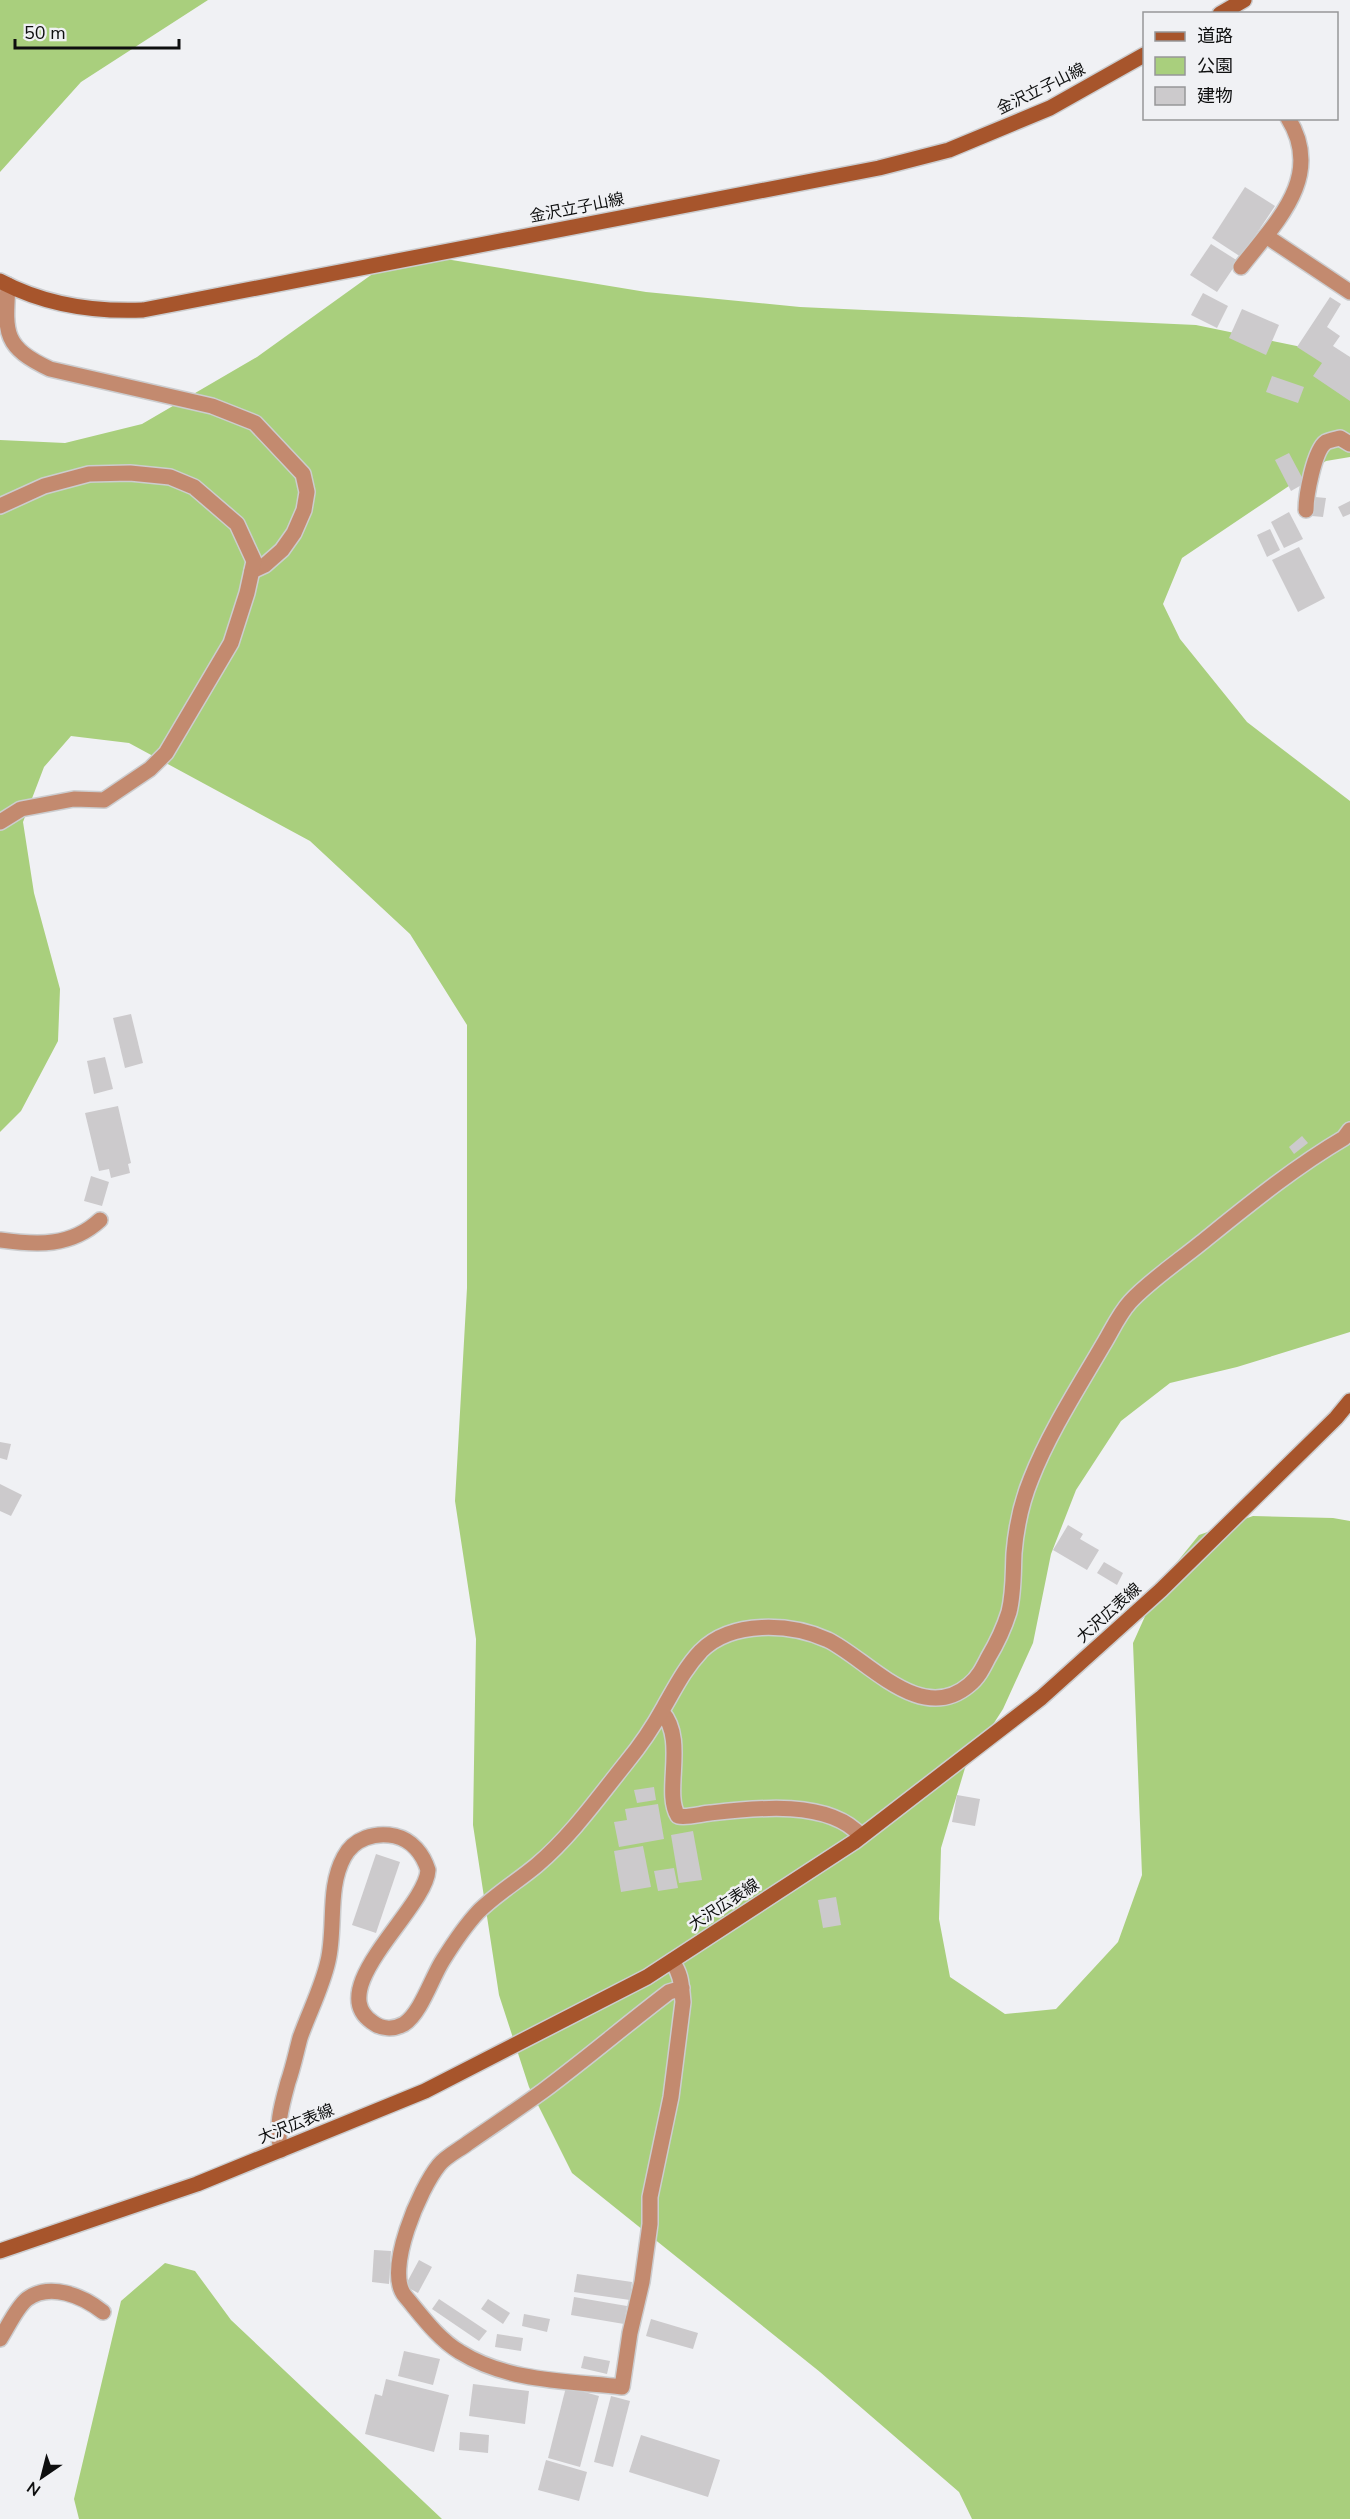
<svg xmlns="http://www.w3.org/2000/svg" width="1350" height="2519" font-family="'Nunito Sans','Noto Sans JP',sans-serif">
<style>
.green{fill:#a9cf7d}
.building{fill:#cccacc}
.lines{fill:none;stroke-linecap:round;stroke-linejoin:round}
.street-casing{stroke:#cccdcf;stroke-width:18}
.secondary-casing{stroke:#cccdcf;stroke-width:18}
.street{stroke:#c38a6f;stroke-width:15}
.secondary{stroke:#a7552c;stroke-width:15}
.labels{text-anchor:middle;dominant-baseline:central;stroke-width:5;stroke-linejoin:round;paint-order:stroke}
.street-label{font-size:16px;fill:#0e0f0f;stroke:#f0f1f4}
</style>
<rect width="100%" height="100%" fill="#f0f1f4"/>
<g class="green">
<polygon points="0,0 208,0 81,82 0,172"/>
<polygon points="403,252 646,292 800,307 1196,325 1350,357 1350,457 1326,461 1182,558 1163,604 1180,639 1247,722 1350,801 1350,1332 1237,1367 1170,1383 1121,1421 1076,1490 1051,1554 1033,1643 1003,1709 965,1768 941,1848 939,1919 950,1977 1005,2014 1056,2009 1118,1942 1142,1875 1133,1643 1160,1583 1199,1535 1253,1516 1333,1518 1350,1521 1350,2519 972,2519 959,2492 820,2372 572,2173 529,2087 499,1995 473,1825 476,1639 455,1501 467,1288 467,1025 410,934 310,841 129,743 71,736 44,767 23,822 34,893 60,989 58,1041 21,1111 0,1132 0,440 65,443 142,424 257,357"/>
<polygon points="165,2263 195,2271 231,2320 442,2519 79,2519 74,2499 121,2301"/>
</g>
<g class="building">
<polygon points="1245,187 1275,206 1241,257 1212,238"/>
<polygon points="1211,244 1238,261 1217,292 1190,275"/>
<polygon points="1203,293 1228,306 1217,328 1191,315"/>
<polygon points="1330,297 1341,304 1327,327 1340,336 1333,346 1350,357 1350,401 1313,376 1322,363 1297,347"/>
<polygon points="1242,309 1279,325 1266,355 1229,338"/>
<polygon points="1272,376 1304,387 1298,403 1266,392"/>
<polygon points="1289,453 1305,483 1291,491 1275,460"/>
<polygon points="1315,497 1326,498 1323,517 1312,516"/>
<polygon points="1350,501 1350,514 1343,517 1338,507"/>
<polygon points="1289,512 1303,539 1284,548 1271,522"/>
<polygon points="1270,529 1280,550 1267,557 1257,535"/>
<polygon points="1299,547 1325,598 1298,612 1272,560"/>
<polygon points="131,1014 143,1063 125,1068 113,1018"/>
<polygon points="105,1057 113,1089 94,1094 87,1061"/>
<polygon points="118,1106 131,1163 128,1164 130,1173 111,1178 109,1169 99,1171 85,1113"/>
<polygon points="1302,1136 1308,1143 1294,1154 1289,1147"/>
<polygon points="91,1176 109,1182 102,1206 84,1201"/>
<polygon points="0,1442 11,1444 7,1460 0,1458"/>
<polygon points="0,1484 22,1495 11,1516 0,1511"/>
<polygon points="1068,1525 1083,1534 1080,1539 1099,1550 1087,1570 1053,1550"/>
<polygon points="1104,1562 1123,1573 1117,1585 1097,1573"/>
<polygon points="654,1787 656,1800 637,1803 634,1790"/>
<polygon points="957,1795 980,1799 975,1826 952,1822"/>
<polygon points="658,1804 664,1839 619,1847 614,1822 627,1820 625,1809"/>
<polygon points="693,1831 702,1880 679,1883 671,1835"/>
<polygon points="643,1846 651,1887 621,1892 614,1851"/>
<polygon points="376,1854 400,1862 376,1933 352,1925"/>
<polygon points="674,1868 678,1888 658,1891 654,1871"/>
<polygon points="836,1897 841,1925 823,1928 818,1900"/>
<polygon points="374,2250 391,2251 389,2284 372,2282"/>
<polygon points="419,2260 432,2267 418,2293 405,2286"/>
<polygon points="577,2274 632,2282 630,2300 574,2292"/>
<polygon points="574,2297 627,2306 624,2324 571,2315"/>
<polygon points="439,2299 487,2331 479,2341 432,2309"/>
<polygon points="488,2299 510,2313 503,2324 481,2309"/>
<polygon points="524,2314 550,2319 547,2332 522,2326"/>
<polygon points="651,2319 698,2333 693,2349 646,2336"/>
<polygon points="497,2334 523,2338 521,2351 495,2347"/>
<polygon points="404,2351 440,2359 433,2385 398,2376"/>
<polygon points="584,2356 610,2361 607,2374 581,2368"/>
<polygon points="386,2379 449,2395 434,2452 365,2434 375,2394 382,2396"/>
<polygon points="473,2384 529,2391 525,2424 469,2416"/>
<polygon points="566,2387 599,2396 580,2467 548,2458"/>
<polygon points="611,2396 630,2401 613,2467 594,2462"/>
<polygon points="460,2432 489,2435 488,2453 459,2450"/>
<polygon points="641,2435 720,2460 708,2497 629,2472"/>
<polygon points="546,2460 587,2472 579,2501 538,2490"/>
</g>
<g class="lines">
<defs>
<g id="street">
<polyline points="1266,236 1350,292"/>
<path d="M1241,267C1275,223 1325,177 1288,118"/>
<path d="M8,285C5,333 3,347 50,369L212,406L255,423L303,474L307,492L304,510L294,533L282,550L265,565L252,571"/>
<polyline points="0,506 44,486 89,474 130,473 170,477 194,487 237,524 254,561 247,593 231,643 166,753 150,769 104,800 74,799 21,809 0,822"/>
<path d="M1306,510C1306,496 1314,450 1326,442C1330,440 1336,439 1340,438L1350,444"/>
<path d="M0,1240C37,1245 71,1247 100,1220"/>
<path d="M662,1712C687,1740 663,1792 678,1816C687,1818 700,1814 710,1813C754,1808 829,1799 861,1836"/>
<path d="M672,1961C682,1976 681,1984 683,2002L671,2097L650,2197V2224L642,2282L630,2333L622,2387C568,2381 508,2382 460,2352C438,2339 421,2315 405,2296C384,2271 420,2188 439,2165C446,2156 459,2150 468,2143C493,2126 518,2109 543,2091C586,2059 627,2024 669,1992L682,1988"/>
<path d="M281,2150C275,2127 282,2104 288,2082C293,2068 296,2053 300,2038C309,2012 322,1988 328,1961C336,1927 327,1888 344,1857C354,1838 375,1832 395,1836C412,1840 423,1854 428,1870C426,1909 323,1988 372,2022C381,2029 393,2030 404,2024C421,2013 432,1977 443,1960C453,1944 465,1926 478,1912C496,1894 518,1881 537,1865C571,1836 598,1798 626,1763C640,1746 653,1727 664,1707C675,1688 685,1668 701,1651C732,1620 790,1623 828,1640C867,1659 921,1726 969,1685C978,1678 983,1668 988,1658C997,1643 1004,1628 1009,1612C1014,1592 1013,1573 1014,1553C1016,1529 1022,1501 1031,1479C1049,1433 1078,1388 1103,1345C1111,1332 1119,1314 1130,1302C1148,1282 1179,1261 1201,1243C1247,1206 1293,1168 1344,1138L1350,1130"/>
<path d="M0,2339C8,2327 16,2308 27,2299C50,2282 83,2296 103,2312"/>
</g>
<g id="secondary">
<polyline points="1220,14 1244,0"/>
<path d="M0,281C45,305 93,312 143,310L879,168L949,150L1050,108L1144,55"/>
<polyline points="0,2251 197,2184 425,2091 647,1977 854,1842 1041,1698 1161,1590 1336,1418 1350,1401"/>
</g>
</defs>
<use href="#street" class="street-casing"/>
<use href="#secondary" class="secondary-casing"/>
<use href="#street" class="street"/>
<use href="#secondary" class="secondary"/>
</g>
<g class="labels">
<g class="street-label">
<text transform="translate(1041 89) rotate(-26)">金沢立子山線</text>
<text transform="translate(577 208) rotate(-11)">金沢立子山線</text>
<text transform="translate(1109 1613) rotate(-42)">大沢広表線</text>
<text transform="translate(724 1905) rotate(-33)">大沢広表線</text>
<text transform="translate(296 2124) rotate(-22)">大沢広表線</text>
</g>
</g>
<rect x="1143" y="12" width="195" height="108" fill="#f0f1f4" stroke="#969798" stroke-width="1.5"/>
<rect x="1155" y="32" width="30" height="9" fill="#a7552c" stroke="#969798" stroke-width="1.5"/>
<text x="1197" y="42" font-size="18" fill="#0e0f0f">道路</text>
<rect x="1155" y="57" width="30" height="18" fill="#a9cf7d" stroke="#969798" stroke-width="1.5"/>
<text x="1197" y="72" font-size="18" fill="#0e0f0f">公園</text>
<rect x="1155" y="87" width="30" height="18" fill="#cccacc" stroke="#969798" stroke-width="1.5"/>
<text x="1197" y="102" font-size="18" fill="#0e0f0f">建物</text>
<g transform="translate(42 2477) rotate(215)" stroke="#f0f1f4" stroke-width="4.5" paint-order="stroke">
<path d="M0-4.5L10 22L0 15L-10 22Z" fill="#0e0f0f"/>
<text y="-9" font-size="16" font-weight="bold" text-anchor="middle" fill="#0e0f0f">N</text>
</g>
<path d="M15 39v9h164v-9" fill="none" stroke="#0e0f0f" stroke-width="3"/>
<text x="24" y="39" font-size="18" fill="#0e0f0f" stroke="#f0f1f4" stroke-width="4.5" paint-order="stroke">50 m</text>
</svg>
